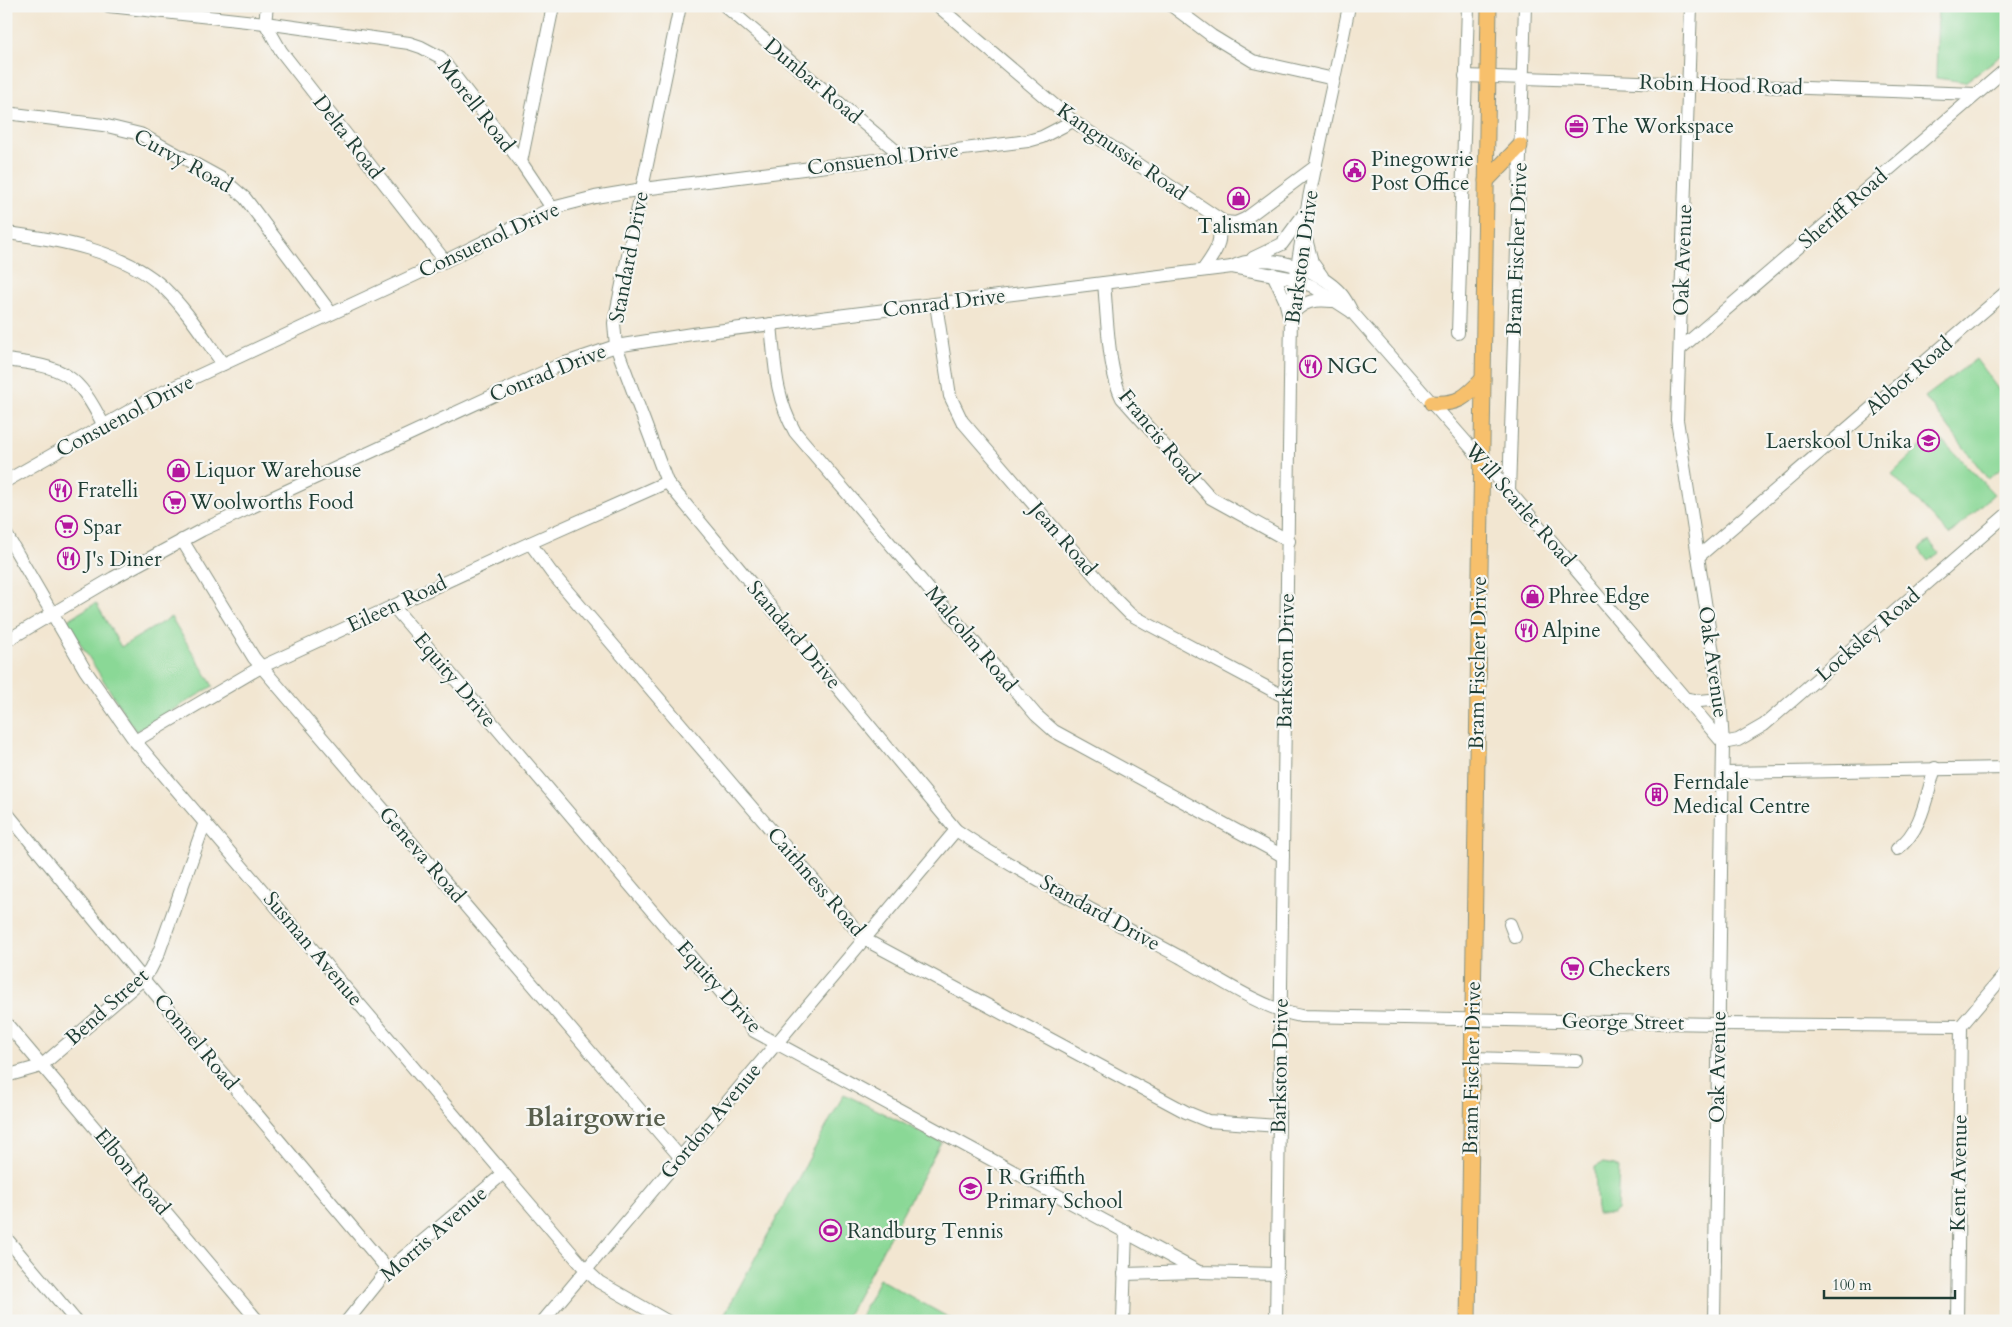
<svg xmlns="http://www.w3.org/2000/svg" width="2012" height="1327" font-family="Cardo,serif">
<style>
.green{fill:#8ad896;stroke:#548a65}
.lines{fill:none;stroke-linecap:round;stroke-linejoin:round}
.minor-casing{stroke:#889282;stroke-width:14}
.major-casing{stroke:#889282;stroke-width:17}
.minor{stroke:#fff;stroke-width:12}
.major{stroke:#f7c06c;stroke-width:15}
.labels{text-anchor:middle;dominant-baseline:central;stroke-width:4.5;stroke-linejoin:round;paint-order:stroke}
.street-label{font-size:21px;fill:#1f3d34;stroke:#f6f6f2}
.poi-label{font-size:21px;fill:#1f3d34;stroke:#f6f6f2;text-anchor:start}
.district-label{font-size:26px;font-weight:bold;fill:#585f4d;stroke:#f6f6f2}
</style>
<rect width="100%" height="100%" fill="#f6f6f2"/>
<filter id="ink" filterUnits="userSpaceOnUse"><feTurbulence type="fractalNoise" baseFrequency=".02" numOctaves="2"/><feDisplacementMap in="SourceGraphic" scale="10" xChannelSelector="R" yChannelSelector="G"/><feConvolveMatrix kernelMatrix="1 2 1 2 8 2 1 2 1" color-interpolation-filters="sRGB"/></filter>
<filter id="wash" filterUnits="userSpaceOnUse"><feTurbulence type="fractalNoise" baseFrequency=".0096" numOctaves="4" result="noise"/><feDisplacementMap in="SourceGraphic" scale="20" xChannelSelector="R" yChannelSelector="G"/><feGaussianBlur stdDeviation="1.12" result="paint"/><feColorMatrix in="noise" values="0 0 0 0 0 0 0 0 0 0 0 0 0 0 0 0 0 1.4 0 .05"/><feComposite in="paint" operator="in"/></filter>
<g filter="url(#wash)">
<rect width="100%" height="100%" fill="#f2e6d1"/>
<g class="green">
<polygon points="1938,6 2006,6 2006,52 1965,82 1936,78"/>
<polygon points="1976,359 2006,400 2006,465 1988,479 1925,397"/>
<polygon points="1935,433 1994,494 1949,535 1892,474"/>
<polygon points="1929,541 1939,553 1928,561 1919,549"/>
<polygon points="96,603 121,647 171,617 213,686 136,732 66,621"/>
<polygon points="844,1094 941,1142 844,1321 721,1321"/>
<polygon points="1603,1163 1615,1165 1619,1168 1617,1210 1612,1214 1597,1214 1595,1167"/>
<polygon points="879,1279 955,1321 858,1321"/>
</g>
</g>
<g filter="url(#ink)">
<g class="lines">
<defs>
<g id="minor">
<polyline points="109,6 265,23 409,43 421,47 440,57 521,162 552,208"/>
<polyline points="267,6 265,23 281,51 445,261"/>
<path d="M680,6L614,323L616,346L667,482L956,830C1027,878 1106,917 1182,958C1215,977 1265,1010 1301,1016L1718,1024L1961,1026"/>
<polyline points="725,6 902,156"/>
<polyline points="938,6 1073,121 1224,222 1236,223 1245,219 1316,166"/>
<polyline points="1172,6 1212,36 1253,61 1334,79"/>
<polyline points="1691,6 1677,420 1720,699 1723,743 1714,1321"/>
<polyline points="1465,76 1976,94"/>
<polyline points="6,113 103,125 140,134 224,180 245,198 331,313"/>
<polyline points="521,162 553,6"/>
<path d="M6,233C57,239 125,251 164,288C187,310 204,338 223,364"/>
<polyline points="1305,235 1312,262 1322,276"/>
<polyline points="1253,258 1282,244 1304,214"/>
<path d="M1232,267C1263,250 1320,268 1342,295C1346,300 1349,306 1352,312L1509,491L1723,743L1738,740L1764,725L2006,515"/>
<path d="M1203,270C1216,251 1223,244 1218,219"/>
<polyline points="1273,274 1285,300 1289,316"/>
<path d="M1104,283C1107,314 1108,371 1122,398L1211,498L1289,541"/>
<polyline points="936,304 950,396 962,421 1114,598 1130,614 1148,624 1285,697"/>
<path d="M1291,315C1304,301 1314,299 1332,301"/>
<path d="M771,324C775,364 775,397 795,432L1036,715L1054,731L1283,856"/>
<polyline points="1458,333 1468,6"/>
<polyline points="1680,349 2006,69"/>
<path d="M6,360C65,367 77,373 104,426"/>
<polyline points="6,481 159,394 445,261 552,208 595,197 643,189 1028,141 1042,137 1073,121"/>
<polyline points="1509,491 1525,6"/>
<polyline points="6,534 85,670 135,741 586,1270 599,1282 667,1321"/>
<polyline points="182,540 254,658 680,1157"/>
<polyline points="530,543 551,572 864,939 1186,1112 1208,1121 1279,1126"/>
<polyline points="1698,557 2006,292"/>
<polyline points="393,606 754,1031 1199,1272 1277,1274"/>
<polyline points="6,641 113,578 202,530 557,366 616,346 692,334 1232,267 1295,279 1312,286 1352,312"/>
<polyline points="1688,699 1700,701 1720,699"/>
<polyline points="135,741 261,667 530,543 667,482"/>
<polyline points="1723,773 2006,768"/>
<polyline points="6,812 143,979 388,1270"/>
<path d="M1897,849C1922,831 1926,797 1935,768"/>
<polyline points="1510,924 1515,937"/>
<polyline points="6,1023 258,1321"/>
<polyline points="1961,1026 2006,973"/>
<polyline points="1472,1058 1577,1061"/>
<polyline points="6,1076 41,1066 143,979 150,970 159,952 205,822"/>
<polyline points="6,1238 76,1321"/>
<polyline points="1124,1274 1197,1272"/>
<polyline points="347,1321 388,1270 504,1173"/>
<polyline points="543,1321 956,830"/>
<polyline points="1123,1321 1126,1231"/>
<path d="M1276,1321L1291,315C1302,211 1329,109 1349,6"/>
<polyline points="1957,1321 1961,1026"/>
</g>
<g id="major">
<polyline points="1486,181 1520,146"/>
<path d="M1432,403C1458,405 1466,397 1483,379"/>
<polyline points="1468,1321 1489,6"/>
</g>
</defs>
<use href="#minor" class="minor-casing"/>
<use href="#major" class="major-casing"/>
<use href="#minor" class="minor"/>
<use href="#major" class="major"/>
</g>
</g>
<defs>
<symbol id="office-ring" viewBox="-11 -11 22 22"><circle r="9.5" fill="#f6f6f2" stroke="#b5179e" stroke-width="1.5"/><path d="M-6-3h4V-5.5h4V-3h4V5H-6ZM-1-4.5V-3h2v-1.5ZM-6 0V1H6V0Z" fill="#b5179e"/></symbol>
<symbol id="civic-ring" viewBox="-11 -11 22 22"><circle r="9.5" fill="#f6f6f2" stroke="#b5179e" stroke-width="1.5"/><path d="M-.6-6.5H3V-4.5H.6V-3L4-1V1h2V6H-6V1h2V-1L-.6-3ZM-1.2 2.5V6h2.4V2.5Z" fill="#b5179e"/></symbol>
<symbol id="shop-ring" viewBox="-11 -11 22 22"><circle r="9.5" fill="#f6f6f2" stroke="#b5179e" stroke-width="1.5"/><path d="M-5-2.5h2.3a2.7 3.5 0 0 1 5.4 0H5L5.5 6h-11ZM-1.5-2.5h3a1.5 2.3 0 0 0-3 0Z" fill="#b5179e"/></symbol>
<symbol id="restaurant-ring" viewBox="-11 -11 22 22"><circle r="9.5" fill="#f6f6f2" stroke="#b5179e" stroke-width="1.5"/><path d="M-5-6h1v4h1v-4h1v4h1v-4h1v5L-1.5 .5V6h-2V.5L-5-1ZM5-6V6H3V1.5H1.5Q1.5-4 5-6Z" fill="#b5179e"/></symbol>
<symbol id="school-ring" viewBox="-11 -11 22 22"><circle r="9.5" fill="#f6f6f2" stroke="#b5179e" stroke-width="1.5"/><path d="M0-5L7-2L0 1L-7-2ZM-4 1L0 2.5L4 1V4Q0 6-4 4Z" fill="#b5179e"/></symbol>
<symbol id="supermarket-ring" viewBox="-11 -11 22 22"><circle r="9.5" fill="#f6f6f2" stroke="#b5179e" stroke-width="1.5"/><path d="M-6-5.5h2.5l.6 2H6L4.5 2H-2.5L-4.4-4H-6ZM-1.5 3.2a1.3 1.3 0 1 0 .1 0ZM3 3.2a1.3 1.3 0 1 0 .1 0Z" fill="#b5179e"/></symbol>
<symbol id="building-ring" viewBox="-11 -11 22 22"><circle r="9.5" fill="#f6f6f2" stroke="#b5179e" stroke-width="1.5"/><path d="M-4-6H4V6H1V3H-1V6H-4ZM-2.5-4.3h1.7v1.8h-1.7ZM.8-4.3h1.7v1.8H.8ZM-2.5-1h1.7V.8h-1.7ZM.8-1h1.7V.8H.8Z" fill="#b5179e"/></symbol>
<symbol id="stadium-ring" viewBox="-11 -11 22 22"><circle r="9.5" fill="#f6f6f2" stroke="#b5179e" stroke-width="1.5"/><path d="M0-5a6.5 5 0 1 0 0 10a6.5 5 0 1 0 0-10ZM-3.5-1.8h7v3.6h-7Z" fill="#b5179e"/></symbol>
</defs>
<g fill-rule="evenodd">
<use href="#office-ring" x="1564" y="114" width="25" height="25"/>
<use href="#civic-ring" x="1342" y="158" width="25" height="25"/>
<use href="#shop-ring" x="1226" y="186" width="25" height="25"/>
<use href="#restaurant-ring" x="1298" y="354" width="25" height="25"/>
<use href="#school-ring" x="1916" y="428" width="25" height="25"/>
<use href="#shop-ring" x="166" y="458" width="25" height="25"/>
<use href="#restaurant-ring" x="48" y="478" width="25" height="25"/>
<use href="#supermarket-ring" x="162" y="490" width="25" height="25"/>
<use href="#supermarket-ring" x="54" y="514" width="25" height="25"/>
<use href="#restaurant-ring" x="56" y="546" width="25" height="25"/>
<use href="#shop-ring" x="1520" y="584" width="25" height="25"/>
<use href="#restaurant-ring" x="1514" y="618" width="25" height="25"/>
<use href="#building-ring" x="1644" y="782" width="25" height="25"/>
<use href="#supermarket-ring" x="1560" y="956" width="25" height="25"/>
<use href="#school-ring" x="958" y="1176" width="25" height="25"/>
<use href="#stadium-ring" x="818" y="1218" width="25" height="25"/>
</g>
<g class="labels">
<g class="street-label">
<text transform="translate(813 81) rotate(40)">Dunbar Road</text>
<text transform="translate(1721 85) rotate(2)">Robin Hood Road</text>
<text transform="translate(476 106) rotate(52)">Morell Road</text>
<text transform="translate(348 137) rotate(52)">Delta Road</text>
<text transform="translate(1122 152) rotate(35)">Kangnussie Road</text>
<text transform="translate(883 159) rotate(-7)">Consuenol Drive</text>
<text transform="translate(183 161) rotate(29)">Curvy Road</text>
<text transform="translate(1843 209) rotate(-41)">Sheriff Road</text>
<text transform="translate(489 240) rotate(-25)">Consuenol Drive</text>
<text transform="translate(1517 249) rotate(-88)">Bram Fischer Drive</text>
<text transform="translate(629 257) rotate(-79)">Standard Drive</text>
<text transform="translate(1302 257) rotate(-82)">Barkston Drive</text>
<text transform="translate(1683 260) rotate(-88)">Oak Avenue</text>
<text transform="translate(944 303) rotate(-7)">Conrad Drive</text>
<text transform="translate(548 373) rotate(-22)">Conrad Drive</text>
<text transform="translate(1909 376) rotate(-41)">Abbot Road</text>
<text transform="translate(125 416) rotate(-28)">Consuenol Drive</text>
<text transform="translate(1159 437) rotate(51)">Francis Road</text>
<text transform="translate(1520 505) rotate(49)">Will Scarlet Road</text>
<text transform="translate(1063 539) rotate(49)">Jean Road</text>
<text transform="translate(397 604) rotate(-25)">Eileen Road</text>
<text transform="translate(794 635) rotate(50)">Standard Drive</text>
<text transform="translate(1868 635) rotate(-41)">Locksley Road</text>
<text transform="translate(971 639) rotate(50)">Malcolm Road</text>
<text transform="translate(1286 661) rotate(-89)">Barkston Drive</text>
<text transform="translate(1713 662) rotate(82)">Oak Avenue</text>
<text transform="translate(1478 663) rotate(-89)">Bram Fischer Drive</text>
<text transform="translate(455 680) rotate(50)">Equity Drive</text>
<text transform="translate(422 855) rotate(49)">Geneva Road</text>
<text transform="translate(816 882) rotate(49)">Caithness Road</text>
<text transform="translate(1100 913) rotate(29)">Standard Drive</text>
<text transform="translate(313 949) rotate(50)">Susman Avenue</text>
<text transform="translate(719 987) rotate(48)">Equity Drive</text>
<text transform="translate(107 1007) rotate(-42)">Bend Street</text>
<text transform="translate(1623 1022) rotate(1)">George Street</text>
<text transform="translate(196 1042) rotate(50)">Connel Road</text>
<text transform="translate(1280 1066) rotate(-89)">Barkston Drive</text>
<text transform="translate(1718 1067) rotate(-89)">Oak Avenue</text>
<text transform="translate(1472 1068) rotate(-89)">Bram Fischer Drive</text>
<text transform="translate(711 1121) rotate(-50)">Gordon Avenue</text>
<text transform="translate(132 1172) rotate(50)">Elbon Road</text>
<text transform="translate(1959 1173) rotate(-89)">Kent Avenue</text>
<text transform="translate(434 1234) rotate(-41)">Morris Avenue</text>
</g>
<g class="poi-label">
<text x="1592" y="126">The Workspace</text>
<text x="1371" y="159">Pinegowrie<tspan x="1371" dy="24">Post Office</tspan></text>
<text x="1238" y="226" text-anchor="middle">Talisman</text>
<text x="1327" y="366">NGC</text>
<text x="1912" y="441" text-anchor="end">Laerskool Unika</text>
<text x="195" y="470">Liquor Warehouse</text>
<text x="77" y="490">Fratelli</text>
<text x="190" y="502">Woolworths Food</text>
<text x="83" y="527">Spar</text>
<text x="85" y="559">J's Diner</text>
<text x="1548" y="596">Phree Edge</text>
<text x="1542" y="630">Alpine</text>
<text x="1673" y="782">Ferndale<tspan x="1673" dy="24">Medical Centre</tspan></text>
<text x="1588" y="969">Checkers</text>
<text x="986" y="1177">I R Griffith<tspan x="986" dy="24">Primary School</tspan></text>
<text x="847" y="1231">Randburg Tennis</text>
</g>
<g class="district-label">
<text x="596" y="1117">Blairgowrie</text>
</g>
</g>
<rect width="2012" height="1327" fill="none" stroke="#f6f6f2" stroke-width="25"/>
<path d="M1824 1290v8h131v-8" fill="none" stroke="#1f3d34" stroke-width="2.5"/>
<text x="1832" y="1290" font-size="15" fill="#1f3d34" stroke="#f6f6f2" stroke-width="4" paint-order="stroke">100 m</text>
</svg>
